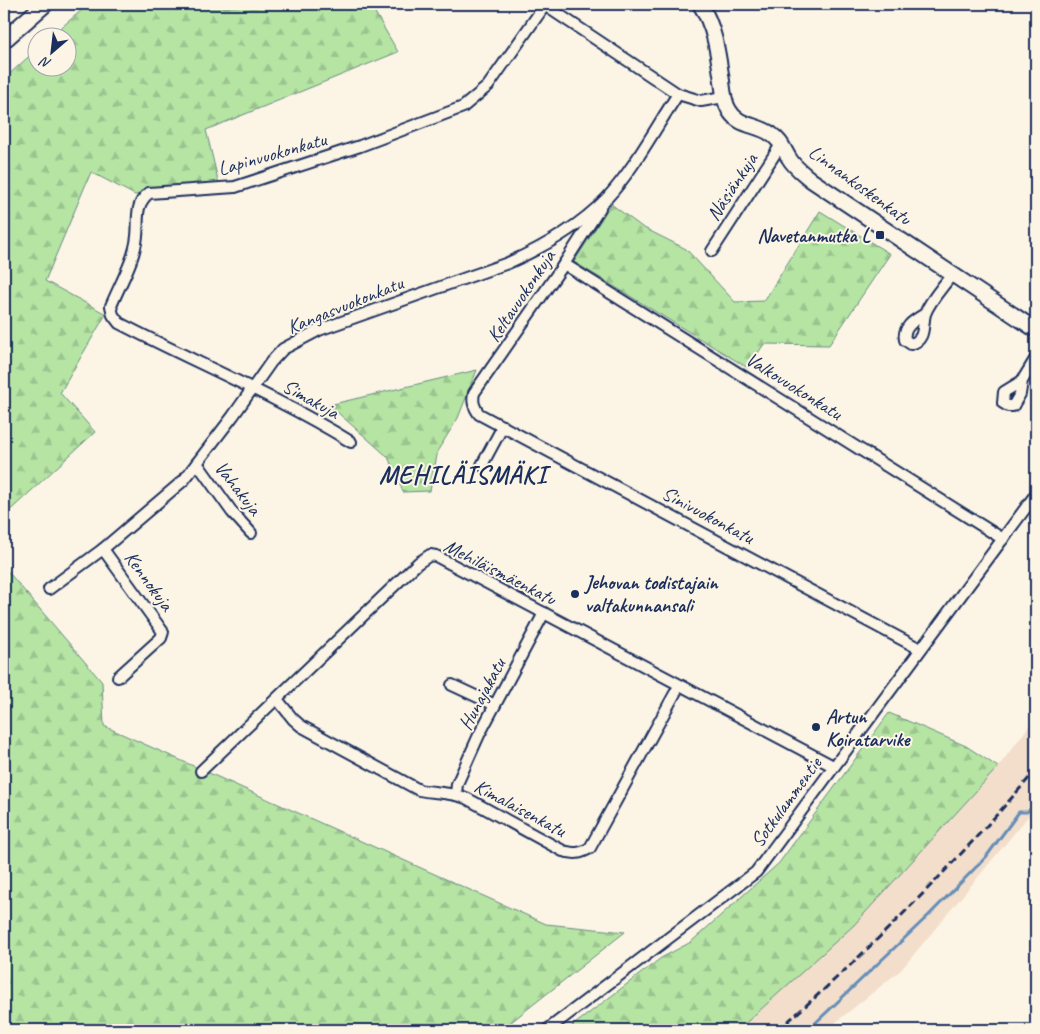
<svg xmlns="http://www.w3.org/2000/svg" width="1040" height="1034" font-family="Caveat,sans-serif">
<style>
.built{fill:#f2decb}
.forest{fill:url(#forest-firs);stroke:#688a80}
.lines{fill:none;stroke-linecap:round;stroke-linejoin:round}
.stream{stroke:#658eb9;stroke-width:3}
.street-casing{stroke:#1b2f5e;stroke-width:14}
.secondary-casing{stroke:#1b2f5e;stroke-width:18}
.primary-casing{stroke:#1b2f5e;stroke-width:19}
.street{stroke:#fcf5e5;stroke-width:10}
.secondary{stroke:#fcf5e5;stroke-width:14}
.primary{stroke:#fcf5e5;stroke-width:15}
.rail{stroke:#1b2f5e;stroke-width:3;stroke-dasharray:8 4;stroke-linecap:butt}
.poi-dot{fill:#1b2f5e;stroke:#fcf5e5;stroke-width:2}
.labels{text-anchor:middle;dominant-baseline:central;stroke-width:4;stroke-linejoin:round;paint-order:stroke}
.street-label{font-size:20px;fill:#1b2f5e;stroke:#fcf5e5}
.poi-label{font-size:20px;font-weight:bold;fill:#1b2f5e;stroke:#fcf5e5;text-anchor:start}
.district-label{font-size:25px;font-weight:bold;letter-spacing:1px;fill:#1b2f5e;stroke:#fcf5e5}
</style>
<defs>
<pattern id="forest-firs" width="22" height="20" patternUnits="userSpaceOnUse" patternTransform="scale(1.25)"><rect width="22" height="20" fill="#b5e4a3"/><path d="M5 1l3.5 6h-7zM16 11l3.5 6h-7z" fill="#9bc48f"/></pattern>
</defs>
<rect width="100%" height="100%" fill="#fcf5e5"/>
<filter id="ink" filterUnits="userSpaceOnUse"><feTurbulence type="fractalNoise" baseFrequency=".02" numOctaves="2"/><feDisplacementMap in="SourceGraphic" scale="10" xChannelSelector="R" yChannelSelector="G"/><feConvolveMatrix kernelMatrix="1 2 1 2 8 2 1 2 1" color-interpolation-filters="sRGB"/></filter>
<g filter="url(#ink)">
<polygon class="built" points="1036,717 1036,807 901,970 826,1030 738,1030 854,925 998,767"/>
<g class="forest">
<polygon points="89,4 186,4 205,8 291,4 370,4 398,52 206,130 219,184 135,195 91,172 45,281 106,314 60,393 95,432 4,516 4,79 37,49 38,68 68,68 68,38 50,37"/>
<polygon points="611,204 642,227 686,249 735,302 764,301 820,211 890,254 829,345 764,344 748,368 574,262"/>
<polygon points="477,370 458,418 438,450 430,491 403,492 388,457 329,405"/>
<polygon points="4,567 102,682 104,726 546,924 625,932 501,1030 4,1030"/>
<polygon points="889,713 966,746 998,767 854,925 738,1030 567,1030 661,958 691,942 779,863"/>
</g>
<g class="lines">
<polyline class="stream" points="808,1030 929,915 986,857 1019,812 1027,812 1036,804"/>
<defs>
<g id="street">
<polyline points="543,4 678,94 701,101 724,97"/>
<path d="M600,208L564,264L474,393C472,402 474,407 479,414L920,649"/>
<polyline points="712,251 782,143"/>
<polyline points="564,264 1003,539"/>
<path d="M925,314C915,320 902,327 905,340L911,344C926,340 922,325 925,314C930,300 944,286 952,274"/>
<polyline points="1022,381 1004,392 1003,403 1008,406 1013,406 1020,394 1022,381 1036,358"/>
<path d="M351,442C276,396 196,363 119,323L113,315L111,306C120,284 135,259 137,236C139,219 134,205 149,193L235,187L360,146L463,107L488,86L545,5"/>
<polyline points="197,463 232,512 251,533"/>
<polyline points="482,465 503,426"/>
<polyline points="103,549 163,632 161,638 118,677"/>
<path d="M49,589L103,549L184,480L233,416L271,362L283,349L319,330L508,263C544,247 579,227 607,198C634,169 656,127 678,94"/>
<polyline points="452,685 495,705"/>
<path d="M277,699L293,719L301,726L419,790C434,793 451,792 466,798L563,851C575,854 580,854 590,848L679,686"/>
<polyline points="201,771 418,563 430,555 436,556 833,766"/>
<polyline points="456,794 457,784 479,735 544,613"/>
<polyline points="547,1030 756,872 1036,494"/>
</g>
<path id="secondary" d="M700,4C715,27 718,54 722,81C723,90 724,102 729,110C738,127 758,124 771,134C781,141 783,148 789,158C794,167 803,173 811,180L1036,330"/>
<polyline id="primary" points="4,40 45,4"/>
</defs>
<use href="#street" class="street-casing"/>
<use href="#secondary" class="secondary-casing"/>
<use href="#primary" class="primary-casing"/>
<use href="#street" class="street"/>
<use href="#secondary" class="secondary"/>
<use href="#primary" class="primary"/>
<path class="rail" d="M778,1030C870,951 957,862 1036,770"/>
</g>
</g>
<g class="poi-dot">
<rect x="875" y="230" width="10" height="10" rx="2.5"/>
<circle cx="575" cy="594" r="5"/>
<circle cx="816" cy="727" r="5"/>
</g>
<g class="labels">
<g class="street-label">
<text transform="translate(272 154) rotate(-16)">Lapinvuokonkatu</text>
<text transform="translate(860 185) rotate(36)">Linnankoskenkatu</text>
<text transform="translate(732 187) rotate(-57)">Näsiänkuja</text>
<text transform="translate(521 296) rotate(-56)">Keltavuokonkuja</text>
<text transform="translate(345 305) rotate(-22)">Kangasvuokonkatu</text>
<text transform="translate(794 386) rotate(32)">Valkovuokonkatu</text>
<text transform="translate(311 399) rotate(29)">Simakuja</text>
<text transform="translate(238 488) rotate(52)">Vahakuja</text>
<text transform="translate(708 515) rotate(28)">Sinivuokonkatu</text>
<text transform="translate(500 572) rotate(27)">Mehiläismäenkatu</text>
<text transform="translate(149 581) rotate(54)">Kennokuja</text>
<text transform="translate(482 694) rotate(-62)">Hunajakatu</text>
<text transform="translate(786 802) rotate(-54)">Sotkulammentie</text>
<text transform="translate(520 808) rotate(28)">Kimalaisenkatu</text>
</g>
<g class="poi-label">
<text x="870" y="235" text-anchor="end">Navetanmutka L</text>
<text x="585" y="582">Jehovan todistajain<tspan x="585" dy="23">valtakunnansali</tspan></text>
<text x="826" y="716">Artun<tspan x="826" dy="23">Koiratarvike</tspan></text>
</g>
<g class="district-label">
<text x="463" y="475">MEHILÄISMÄKI</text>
</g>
</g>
<rect width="1040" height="1034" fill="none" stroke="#fcf5e5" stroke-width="20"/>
<rect x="10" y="10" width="1020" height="1014" fill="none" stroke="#1b2f5e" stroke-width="2" filter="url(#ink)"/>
<g transform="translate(52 52) rotate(208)"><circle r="24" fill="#fcf5e5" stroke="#a2a6af"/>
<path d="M0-4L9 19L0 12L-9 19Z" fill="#1b2f5e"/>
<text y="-8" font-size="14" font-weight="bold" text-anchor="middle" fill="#1b2f5e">N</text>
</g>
</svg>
